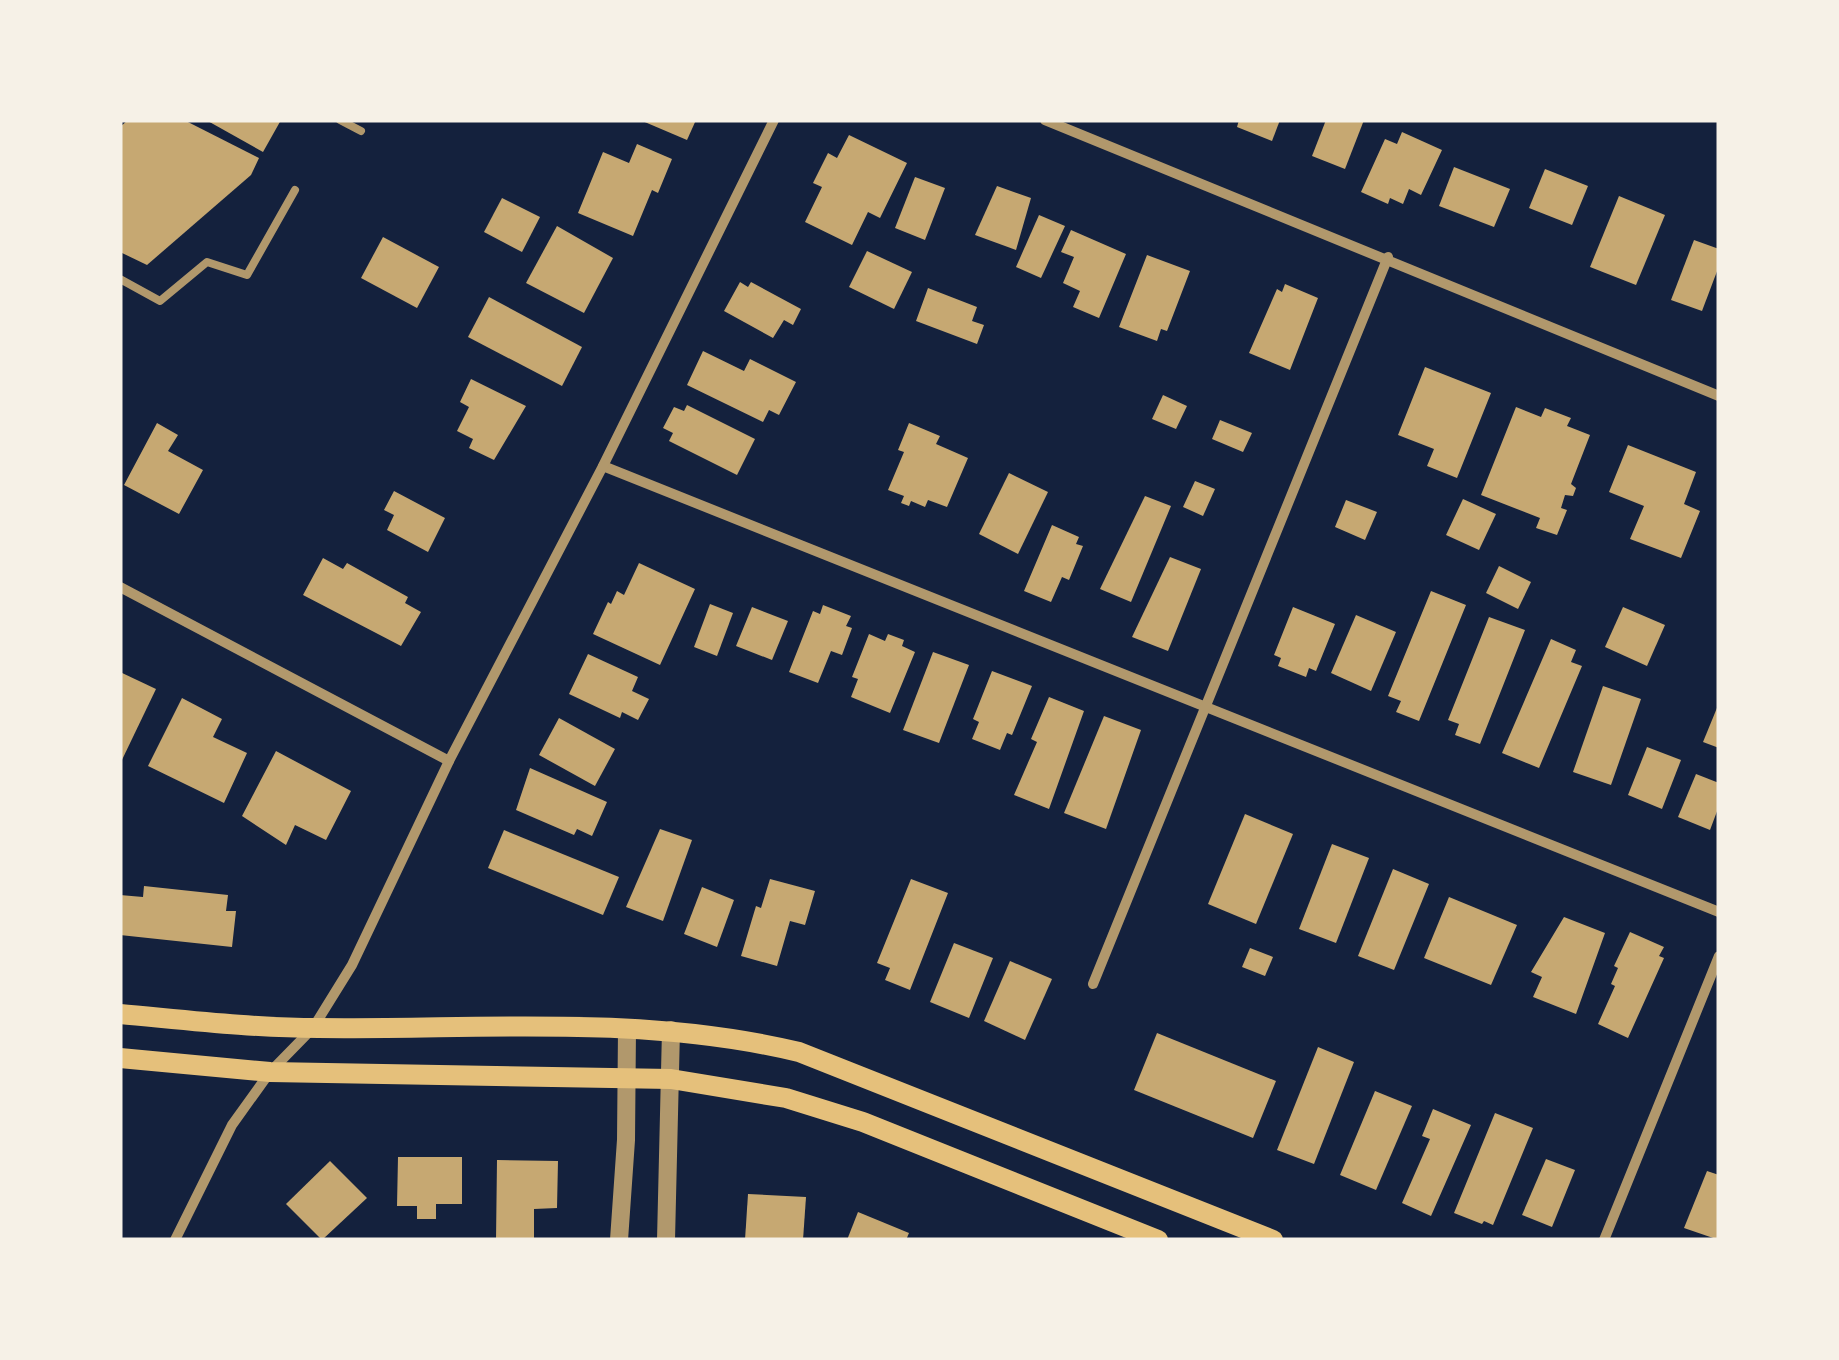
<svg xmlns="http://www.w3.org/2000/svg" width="1839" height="1360" font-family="Lato,sans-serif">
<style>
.building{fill:#c6a872}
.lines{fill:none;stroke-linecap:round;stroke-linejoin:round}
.service{stroke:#b1986c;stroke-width:8}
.minor{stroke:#b1986c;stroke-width:10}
.tertiary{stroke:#b1986c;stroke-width:18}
.secondary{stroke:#e5c07b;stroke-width:20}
</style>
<rect width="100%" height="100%" fill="#14213d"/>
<g class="building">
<polygon points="128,120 184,120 259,158 251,175 147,265 120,252 120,127"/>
<polygon points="206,120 281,120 263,152"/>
<polygon points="640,120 696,120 687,140"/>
<polygon points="1239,120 1280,120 1272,141 1237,127"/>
<polygon points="1326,120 1364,120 1345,169 1312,156"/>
<polygon points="1402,132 1442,150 1421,195 1409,189 1403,204 1390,198 1388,204 1361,192 1385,139 1397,144"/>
<polygon points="849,135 907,163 880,218 868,212 852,245 805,222 822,187 813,183 828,153 837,158"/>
<polygon points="637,144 672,159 658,193 652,190 633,236 578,213 603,152 629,163"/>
<polygon points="1454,167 1510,189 1494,227 1439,206"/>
<polygon points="1545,169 1588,186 1572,225 1529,208"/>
<polygon points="915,177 945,188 925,240 895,228"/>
<polygon points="997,186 1031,198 1016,250 975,235"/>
<polygon points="1619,196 1665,215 1636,285 1590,267"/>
<polygon points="502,198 540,217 522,252 484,232"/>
<polygon points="1039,215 1065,226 1041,278 1016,267"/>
<polygon points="557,226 613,258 584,313 526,283"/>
<polygon points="1071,230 1126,254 1099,318 1073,307 1080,291 1063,283 1074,257 1061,252"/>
<polygon points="383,237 439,267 417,308 361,278"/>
<polygon points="1694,240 1719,249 1719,266 1702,311 1671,300"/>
<polygon points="867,251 912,272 894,309 849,287"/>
<polygon points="1147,255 1190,271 1167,331 1161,329 1157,341 1119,327"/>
<polygon points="740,282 748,287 751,282 801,309 793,325 784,320 773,338 724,311"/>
<polygon points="1285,284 1318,298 1290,370 1249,353 1277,289 1282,292"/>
<polygon points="928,288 977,307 972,321 984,325 977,344 916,321"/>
<polygon points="489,297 582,347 562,386 468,337"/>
<polygon points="703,351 744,371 750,359 796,382 779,415 769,410 763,422 687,385"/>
<polygon points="1425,367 1491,393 1457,478 1427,466 1434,449 1398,435"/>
<polygon points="471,379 526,406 494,460 469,448 473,439 457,431 469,407 460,402"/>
<polygon points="1163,395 1187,406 1176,429 1152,419"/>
<polygon points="687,405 755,439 737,475 669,441 673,433 663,428 674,407 684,411"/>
<polygon points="1516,407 1541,417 1545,408 1571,418 1567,426 1590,435 1571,484 1576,488 1573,496 1565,495 1561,508 1567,510 1557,535 1536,528 1540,518 1481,495"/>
<polygon points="1220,420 1252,433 1243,452 1212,439"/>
<polygon points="157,423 178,435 168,451 203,470 179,514 124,485"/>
<polygon points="909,423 940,436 936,444 968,458 947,507 928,500 925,507 911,501 909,506 901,503 904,496 888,490 904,452 898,450"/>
<polygon points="1628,445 1696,472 1684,504 1700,511 1681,558 1630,539 1644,506 1609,492"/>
<polygon points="1009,473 1048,492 1018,554 979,534"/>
<polygon points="1195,481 1215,489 1203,516 1183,507"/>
<polygon points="394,491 445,518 428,552 387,530 394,515 384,510"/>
<polygon points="1145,496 1171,506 1131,602 1100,589"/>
<polygon points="1463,499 1496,514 1479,550 1446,535"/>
<polygon points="1346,500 1377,512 1365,540 1335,527"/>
<polygon points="1052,525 1079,537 1076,544 1083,546 1069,580 1062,577 1051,602 1024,591"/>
<polygon points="1170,557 1201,569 1168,651 1132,637"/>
<polygon points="323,558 343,569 347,563 408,597 405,603 421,612 401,646 303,595"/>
<polygon points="639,563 695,589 660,665 593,634 608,602 611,604 617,591 624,595"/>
<polygon points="1499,566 1531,582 1518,609 1486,593"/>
<polygon points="1431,591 1466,605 1419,721 1396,712 1401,701 1388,696"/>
<polygon points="710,604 733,613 717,656 694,647"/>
<polygon points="823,605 851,616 846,626 852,628 842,655 831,651 818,683 789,672 813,611 820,614"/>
<polygon points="752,607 788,621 772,660 736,646"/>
<polygon points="1293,607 1335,624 1316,671 1309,668 1306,677 1278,666 1281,658 1274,655"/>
<polygon points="1623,607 1665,625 1647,666 1605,647"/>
<polygon points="1356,615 1396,632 1371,691 1331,673"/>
<polygon points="1489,617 1525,630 1480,744 1455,735 1459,724 1448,720"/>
<polygon points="869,634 885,641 888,634 904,640 902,646 915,652 890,713 851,697 858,679 852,677"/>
<polygon points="1551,639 1576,650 1571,662 1582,666 1539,768 1502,753"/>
<polygon points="933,652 969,665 939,743 903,730"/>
<polygon points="588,654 638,677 632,691 649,699 638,720 622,712 620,718 569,694"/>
<polygon points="992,671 1032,686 1012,735 1007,733 1000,750 972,739 979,722 973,719"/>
<polygon points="120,672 156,689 120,764"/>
<polygon points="1603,686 1641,699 1611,785 1573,772"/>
<polygon points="1049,697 1084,711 1049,809 1014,795 1037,742 1031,739"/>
<polygon points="182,698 222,719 213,737 247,753 224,803 148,766"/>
<polygon points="1719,703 1719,748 1703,742"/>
<polygon points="1104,716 1141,730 1106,829 1064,813"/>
<polygon points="559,718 615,749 595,786 539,755"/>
<polygon points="1647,747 1681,760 1662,809 1628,795"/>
<polygon points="276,751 351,791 326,840 295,825 286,845 242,816"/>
<polygon points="530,768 607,802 592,836 577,829 574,835 516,810"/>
<polygon points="1696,774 1719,783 1719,806 1710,830 1678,817"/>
<polygon points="1245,814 1293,834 1256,924 1208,904"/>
<polygon points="660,829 692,840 663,921 626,907"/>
<polygon points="504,830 619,877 603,915 488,868"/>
<polygon points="1332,844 1369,858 1336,943 1299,929"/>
<polygon points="1393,869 1429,884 1394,970 1358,956"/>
<polygon points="770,879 815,891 805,925 790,921 777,966 741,956 756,906 761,908"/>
<polygon points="911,879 948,893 910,990 885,980 890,968 877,963"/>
<polygon points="144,886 228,895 226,911 236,911 232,947 120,935 120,895 143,897"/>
<polygon points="702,887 734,900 717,947 684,934"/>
<polygon points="1449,897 1517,925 1491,985 1424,958"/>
<polygon points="1564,917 1605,933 1576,1014 1533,997 1542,977 1531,972"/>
<polygon points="1630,932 1664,947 1659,956 1664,958 1628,1038 1598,1024 1615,986 1611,984 1618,968 1614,966"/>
<polygon points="954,943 993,958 969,1018 930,1002"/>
<polygon points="1250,948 1273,957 1265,976 1242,967"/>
<polygon points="1010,961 1052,979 1025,1040 984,1021"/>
<polygon points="1157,1033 1276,1081 1253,1138 1134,1090"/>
<polygon points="1318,1047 1354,1062 1314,1164 1277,1150"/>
<polygon points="1375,1091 1412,1106 1376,1190 1340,1175"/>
<polygon points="1433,1109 1471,1125 1431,1216 1402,1203 1430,1139 1422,1136"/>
<polygon points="1495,1113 1533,1128 1493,1225 1484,1221 1482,1224 1454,1213"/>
<polygon points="398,1157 462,1157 462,1204 436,1204 436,1219 417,1219 417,1206 397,1206"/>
<polygon points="1546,1159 1575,1170 1552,1227 1522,1215"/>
<polygon points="497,1160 558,1161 557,1208 534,1209 534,1240 496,1240"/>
<polygon points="330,1161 367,1198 322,1240 286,1204"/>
<polygon points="1707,1171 1719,1175 1719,1240 1684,1228"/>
<polygon points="748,1194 806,1197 803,1240 745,1240"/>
<polygon points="858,1212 909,1233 906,1240 847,1240"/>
</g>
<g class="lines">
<g class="service">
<polyline points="340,120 361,131"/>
<polyline points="120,279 160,301 207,262 247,275 295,190"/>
</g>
<g class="minor">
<polyline points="1045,120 1719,396"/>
<polyline points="603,466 1719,912"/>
<polyline points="120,587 449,761"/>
<polyline points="1093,984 1388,257"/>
<polyline points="175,1240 232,1125 270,1072 313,1028 352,965 449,761 603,466 774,120"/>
<polyline points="1604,1240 1719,956"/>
</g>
<g class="tertiary">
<polyline points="619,1240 626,1140 627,1029"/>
<polyline points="666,1240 671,1030"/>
</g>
<g class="secondary">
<path d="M120,1014C186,1020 252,1028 318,1028C478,1030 642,1014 799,1052L1273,1240"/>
<polyline points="120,1058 270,1072 671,1079 786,1098 863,1122 1158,1240"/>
</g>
</g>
<rect width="1839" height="1360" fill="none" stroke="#f6f1e7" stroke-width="245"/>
</svg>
